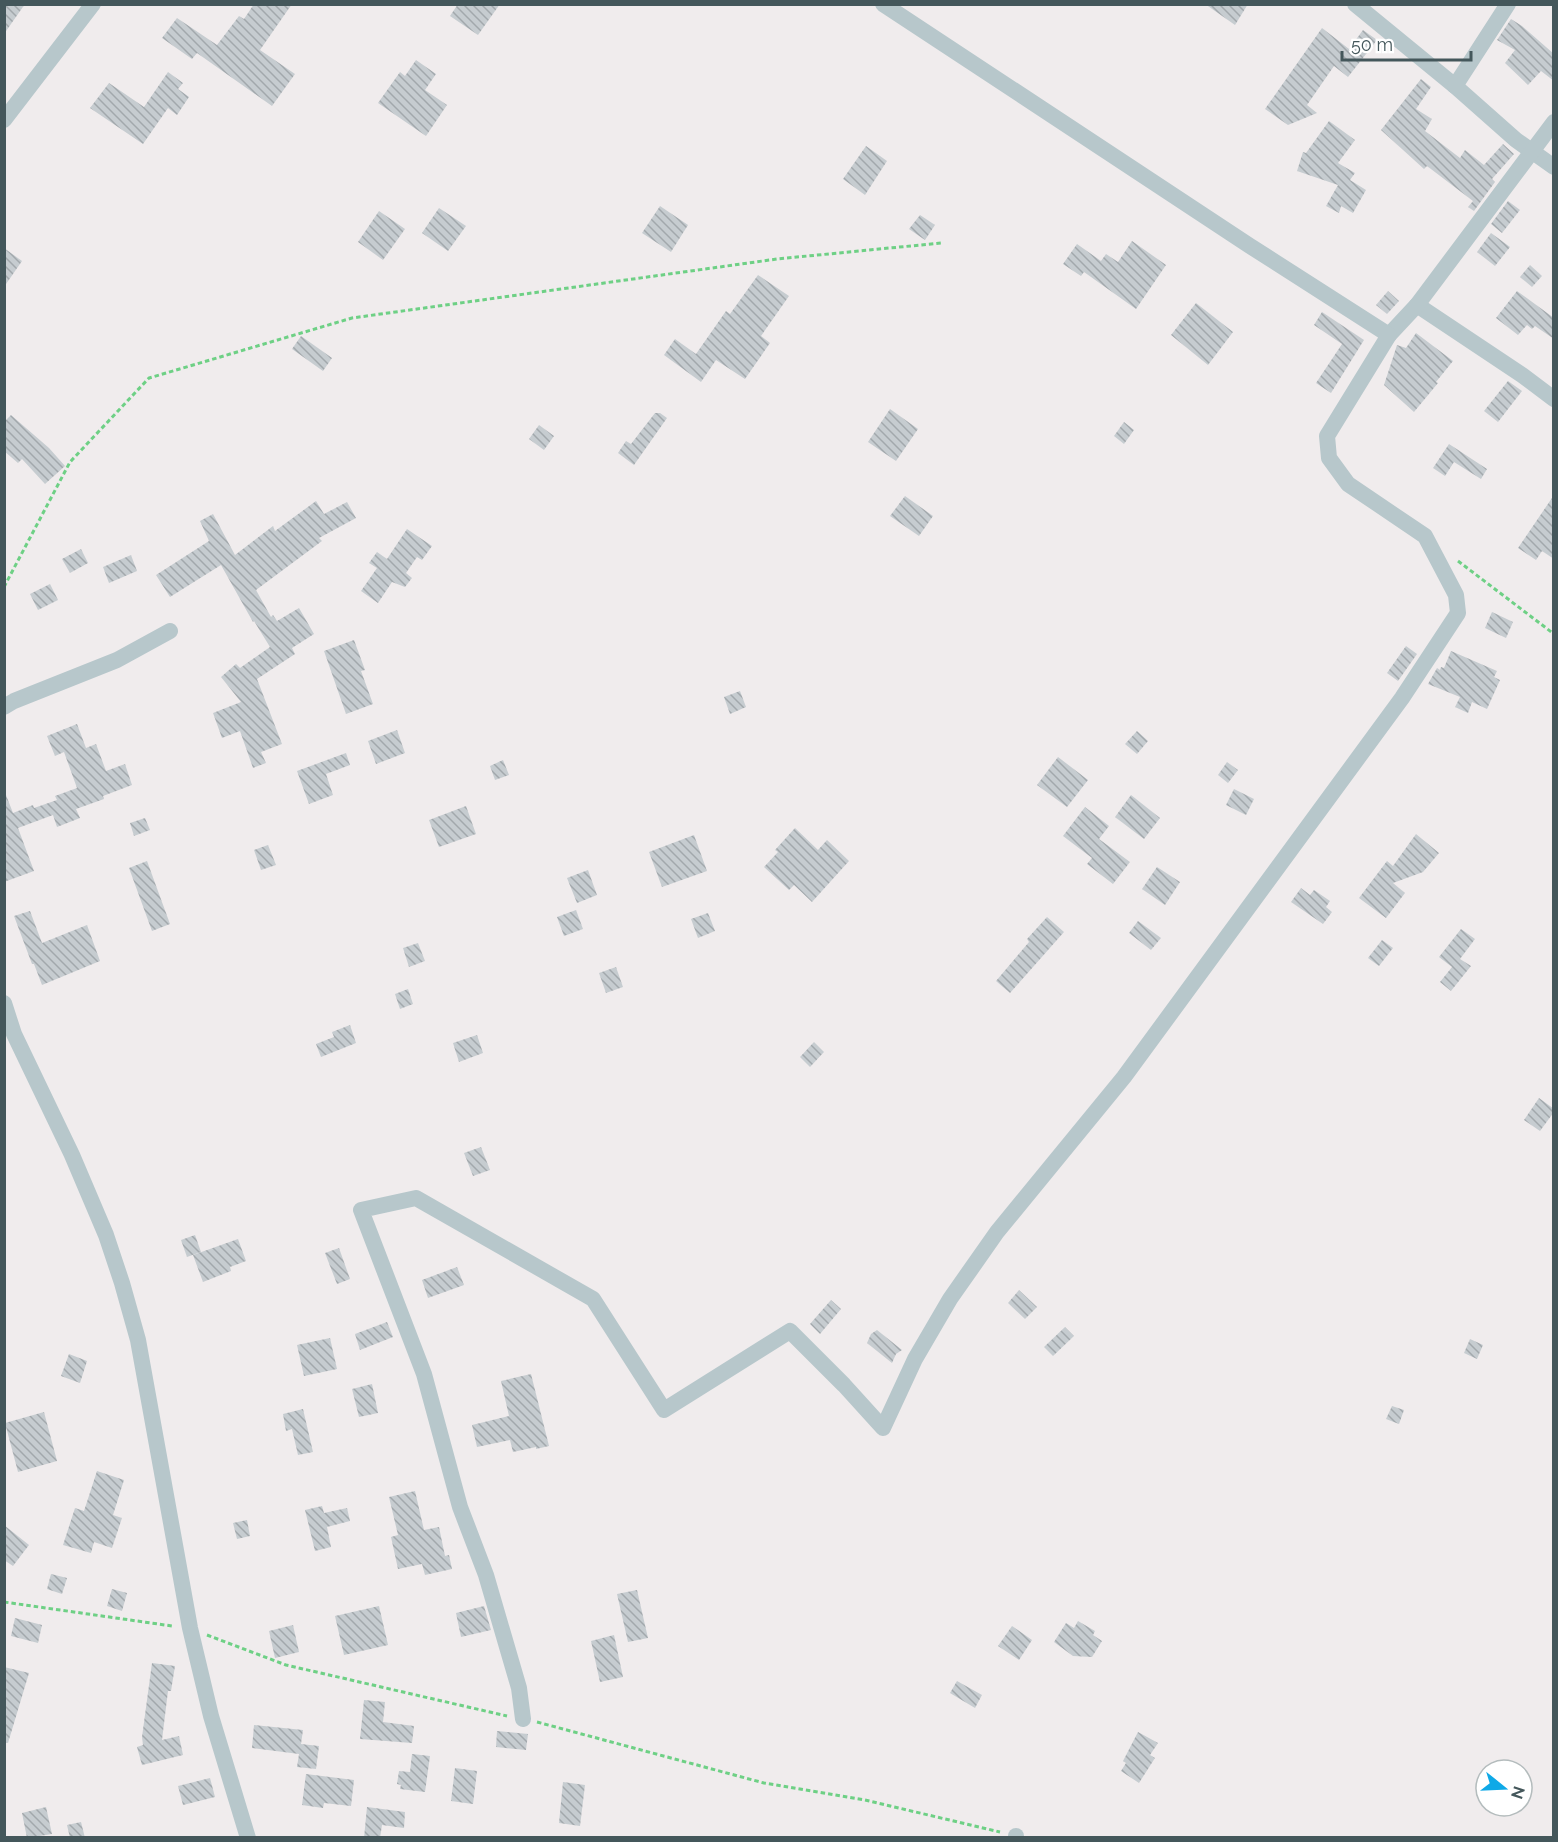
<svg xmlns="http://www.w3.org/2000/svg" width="1558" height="1842" font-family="Raleway,sans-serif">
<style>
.building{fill:url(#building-back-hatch)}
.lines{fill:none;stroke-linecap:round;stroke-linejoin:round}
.path{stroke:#6ed085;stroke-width:3;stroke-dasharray:4.5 3;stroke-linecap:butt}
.minor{stroke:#b7c7cb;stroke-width:16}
</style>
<defs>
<pattern id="building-back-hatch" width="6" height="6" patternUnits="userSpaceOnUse" patternTransform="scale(1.5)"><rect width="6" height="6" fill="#c6ccd0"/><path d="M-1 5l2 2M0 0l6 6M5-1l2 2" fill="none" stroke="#a2a8ac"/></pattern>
</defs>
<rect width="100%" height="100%" fill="#f0eced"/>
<g class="building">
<polygon points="4,4 25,4 4,34"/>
<polygon points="254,4 292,4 260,50 295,74 272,106 197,53 192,59 162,38 177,18 217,45 239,16 244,19"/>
<polygon points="458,4 500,4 478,35 450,16"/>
<polygon points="1205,4 1248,4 1235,25"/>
<polygon points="1511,19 1522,26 1554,54 1554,81 1541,71 1528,85 1505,63 1515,50 1497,40"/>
<polygon points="1322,28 1349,49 1363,30 1377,40 1348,77 1334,66 1307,105 1317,113 1288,125 1265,109"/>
<polygon points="416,60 436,74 425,90 447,105 426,136 378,103 400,72 405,76"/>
<polygon points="168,72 183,83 178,89 189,97 177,115 168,108 143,144 90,108 109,83 144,107"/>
<polygon points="1421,79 1431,87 1416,109 1432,119 1425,131 1460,158 1465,150 1484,165 1503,144 1514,154 1492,179 1495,182 1474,211 1468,207 1473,201 1427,166 1424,169 1381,130"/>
<polygon points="1329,121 1355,140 1338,163 1355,173 1350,180 1366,190 1353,213 1341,206 1339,213 1326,206 1338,185 1297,171 1303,152 1306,153"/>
<polygon points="866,146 887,161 865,195 843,179"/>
<polygon points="1508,201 1520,210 1502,233 1491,224"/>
<polygon points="660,206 688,225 671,252 642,233"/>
<polygon points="439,208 466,226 448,251 422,233"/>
<polygon points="379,211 405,229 383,260 358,242"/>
<polygon points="920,215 935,225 925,240 909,229"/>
<polygon points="1491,233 1510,247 1495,266 1477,252"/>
<polygon points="1132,241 1166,265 1136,309 1084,272 1081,276 1063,264 1077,244 1101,261 1106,254 1118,262"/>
<polygon points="4,248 22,261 4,287"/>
<polygon points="1530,265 1542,276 1532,287 1520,277"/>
<polygon points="758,275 789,296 761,336 770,343 745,379 716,360 701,382 664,355 675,339 696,354 726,311 730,314"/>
<polygon points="1388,291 1399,301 1387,314 1376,305"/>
<polygon points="1517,291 1554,318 1554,339 1535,326 1532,329 1527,325 1518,335 1496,318"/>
<polygon points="1196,303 1233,332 1208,365 1171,335"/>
<polygon points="1322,312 1364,340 1331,393 1316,383 1342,344 1314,325"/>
<polygon points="1416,333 1453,361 1436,382 1438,383 1414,412 1384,385 1397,345 1406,348"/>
<polygon points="301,336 332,358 323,371 292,349"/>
<polygon points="1508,381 1522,391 1498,422 1484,411"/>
<polygon points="890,409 918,429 896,461 868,442"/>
<polygon points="655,413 660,413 667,418 634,465 618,453 626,441 631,444"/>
<polygon points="11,415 49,448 65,466 45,484 22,459 18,463 4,451 4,422"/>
<polygon points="1124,422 1134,430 1124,444 1114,436"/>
<polygon points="539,425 554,436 544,450 529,439"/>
<polygon points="1449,444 1487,469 1481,479 1454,462 1445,476 1433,468"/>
<polygon points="1554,495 1554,559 1542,551 1536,560 1518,548"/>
<polygon points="905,496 933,516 919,536 890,516"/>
<polygon points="316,501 324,514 347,502 356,518 319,538 322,541 256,590 271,617 273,615 277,621 299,608 314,634 292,648 295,654 257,679 282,744 261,752 266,763 253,768 240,731 222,738 213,713 241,702 221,677 236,664 240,668 270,647 254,621 253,622 221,565 170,597 156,575 209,541 200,521 213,514 235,555 273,526 275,531"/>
<polygon points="407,529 432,546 422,560 417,557 406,573 412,578 405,587 392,582 378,603 361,591 377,568 369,563 377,552 387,559"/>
<polygon points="81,549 88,563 70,573 62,559"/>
<polygon points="131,555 137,571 109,583 103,567"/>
<polygon points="50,584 58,600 38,610 30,594"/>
<polygon points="1492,612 1513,622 1506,638 1485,628"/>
<polygon points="354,640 365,670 361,671 373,704 346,714 324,651"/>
<polygon points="1406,646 1417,654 1398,681 1387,673"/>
<polygon points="1451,651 1497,671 1494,677 1500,680 1487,709 1472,702 1468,713 1455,707 1460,697 1428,684 1437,668 1440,670 1441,667 1444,668"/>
<polygon points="740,691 746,707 730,714 724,697"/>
<polygon points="77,724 86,748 96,744 106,771 125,764 132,785 103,796 104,799 76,809 80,818 57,827 53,815 18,828 34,871 4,882 4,795 6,795 13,813 33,805 34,808 57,800 55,796 77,788 64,752 55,756 47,736"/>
<polygon points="397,730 405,753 376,764 368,741"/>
<polygon points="1137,731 1148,741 1137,754 1125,744"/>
<polygon points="346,753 350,765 326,774 333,795 309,804 297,771"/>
<polygon points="1058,757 1088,780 1067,807 1037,785"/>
<polygon points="503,760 509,775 495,780 490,766"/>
<polygon points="1227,762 1238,770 1228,783 1218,775"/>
<polygon points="1234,789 1254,799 1246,815 1226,805"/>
<polygon points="1131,795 1160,818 1144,839 1115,817"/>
<polygon points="466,806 476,834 439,847 429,820"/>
<polygon points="1085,807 1109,826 1099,839 1130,862 1113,884 1087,864 1092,858 1063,836"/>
<polygon points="145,818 150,830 134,836 130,823"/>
<polygon points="795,828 818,850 827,840 849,861 812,902 794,885 789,890 764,867 778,852 775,850"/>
<polygon points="1416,834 1439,853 1423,872 1393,883 1405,893 1386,918 1359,898 1387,861 1393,866"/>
<polygon points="694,835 707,871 662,887 649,852"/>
<polygon points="268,845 276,865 261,870 254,850"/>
<polygon points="147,861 170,924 152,931 129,868"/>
<polygon points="1157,867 1180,882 1165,905 1142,889"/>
<polygon points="588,870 597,895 577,903 567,878"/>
<polygon points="1301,888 1310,895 1314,890 1330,901 1326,907 1332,912 1323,924 1291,902"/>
<polygon points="576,910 583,929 564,936 557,917"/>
<polygon points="30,911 42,943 87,925 100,961 42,985 34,964 32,964 14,916"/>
<polygon points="708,913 715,931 698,938 691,919"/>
<polygon points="1047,917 1064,932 1010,993 996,981 1029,942 1027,939"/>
<polygon points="1138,921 1161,938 1151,950 1129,933"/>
<polygon points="1461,929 1475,939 1460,959 1471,966 1451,991 1440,982 1452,967 1439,957"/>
<polygon points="1382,940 1393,948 1379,966 1368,958"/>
<polygon points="418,943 425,961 409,967 403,948"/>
<polygon points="616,967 623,987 606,993 599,973"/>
<polygon points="408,989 413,1004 400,1009 395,994"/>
<polygon points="350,1025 356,1043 321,1057 316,1044 334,1037 332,1032"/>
<polygon points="477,1035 483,1053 459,1062 453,1043"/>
<polygon points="814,1042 824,1052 810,1067 800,1057"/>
<polygon points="1539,1098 1554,1109 1554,1112 1540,1131 1524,1120"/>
<polygon points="481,1147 490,1170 473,1176 464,1153"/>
<polygon points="195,1235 201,1252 187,1257 181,1240"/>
<polygon points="238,1239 246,1261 230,1267 231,1271 203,1282 193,1255"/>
<polygon points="339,1248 350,1279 337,1284 325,1253"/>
<polygon points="457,1267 464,1285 428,1298 422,1280"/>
<polygon points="1019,1290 1037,1307 1025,1319 1008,1303"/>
<polygon points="831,1300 841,1309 820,1334 810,1324"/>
<polygon points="387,1322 393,1337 360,1350 355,1334"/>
<polygon points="1065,1327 1074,1336 1053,1356 1044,1347"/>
<polygon points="877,1330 902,1350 896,1354 892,1363 867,1343 871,1334"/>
<polygon points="330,1338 337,1369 304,1376 297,1345"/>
<polygon points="1470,1339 1483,1345 1477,1359 1464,1353"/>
<polygon points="69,1354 87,1361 80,1383 61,1376"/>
<polygon points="531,1374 549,1446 536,1449 536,1447 513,1452 510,1440 477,1447 472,1425 509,1416 501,1381"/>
<polygon points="372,1384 378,1413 359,1417 352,1389"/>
<polygon points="1392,1406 1404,1410 1399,1424 1386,1419"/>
<polygon points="303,1409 313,1452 298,1455 292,1429 286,1431 283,1414"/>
<polygon points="44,1412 57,1461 18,1472 5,1423"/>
<polygon points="97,1471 124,1480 113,1515 122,1518 112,1548 94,1542 91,1553 63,1545 75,1508 84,1511"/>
<polygon points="415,1491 424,1530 439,1527 445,1556 449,1555 452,1569 425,1575 422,1564 398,1569 391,1537 398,1535 389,1497"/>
<polygon points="322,1506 324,1513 347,1508 350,1521 327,1527 331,1547 315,1551 305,1510"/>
<polygon points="247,1520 250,1536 237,1539 233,1523"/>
<polygon points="4,1525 29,1545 13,1566 4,1560"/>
<polygon points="51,1574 67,1578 62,1594 47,1589"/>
<polygon points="112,1589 127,1593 122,1611 107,1606"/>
<polygon points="637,1590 648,1638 628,1642 617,1594"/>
<polygon points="379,1606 388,1645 344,1655 335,1616"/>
<polygon points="484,1606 491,1630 461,1637 456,1613"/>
<polygon points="15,1618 42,1625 38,1643 11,1636"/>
<polygon points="1078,1621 1095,1631 1093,1635 1102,1641 1092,1657 1073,1656 1054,1642 1066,1623 1074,1628"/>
<polygon points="293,1625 299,1652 275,1658 269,1631"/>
<polygon points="1012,1626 1032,1640 1019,1660 998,1646"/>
<polygon points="614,1635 623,1677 600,1682 591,1641"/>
<polygon points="152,1663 175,1666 171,1691 168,1691 162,1740 179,1736 183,1755 142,1765 137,1747 143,1745 142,1737"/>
<polygon points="4,1667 29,1673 8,1743 4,1742"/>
<polygon points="957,1681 982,1695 975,1708 950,1693"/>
<polygon points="364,1700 385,1702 383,1722 414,1726 412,1743 360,1739"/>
<polygon points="254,1725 303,1730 301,1744 319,1746 316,1769 297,1767 299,1754 252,1748"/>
<polygon points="497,1731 528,1734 526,1750 496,1747"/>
<polygon points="1138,1732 1158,1743 1150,1755 1155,1758 1139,1783 1121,1771 1126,1763 1123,1761"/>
<polygon points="412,1754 430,1756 425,1792 400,1789 401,1785 397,1784 399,1771 410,1772"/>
<polygon points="455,1768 477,1771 473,1804 451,1801"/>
<polygon points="306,1774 354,1780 351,1806 324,1803 323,1808 302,1805"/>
<polygon points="210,1778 215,1797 183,1805 178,1786"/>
<polygon points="563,1782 585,1785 580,1826 559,1823"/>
<polygon points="46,1807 52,1834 27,1838 22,1813"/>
<polygon points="367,1807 405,1812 404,1828 382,1825 380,1838 364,1838"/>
<polygon points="81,1822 85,1838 70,1838 67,1825"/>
</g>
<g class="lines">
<g class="path">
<polyline points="1458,561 1554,634"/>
<polyline points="4,587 70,462 149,378 352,318 777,259 941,243"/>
<polyline points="4,1602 172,1626"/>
<polyline points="207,1635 286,1665 507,1716"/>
<polyline points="537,1722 764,1783 865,1800 1000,1832"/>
</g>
<g class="minor">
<polyline points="1355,4 1455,86 1516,140 1554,167"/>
<polyline points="1455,86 1508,4"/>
<polyline points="4,120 93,4"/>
<polyline points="1417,305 1522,375 1554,399"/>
<polyline points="1389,335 1417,305 1554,122"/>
<polyline points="4,707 14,701 117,660 170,631"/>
<polyline points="4,1003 14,1034 72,1155 106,1235 122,1283 138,1340 190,1628 211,1716 248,1838"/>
<polyline points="523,1719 519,1688 486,1575 460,1507 424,1374 361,1210 416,1198 593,1299 664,1410 790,1331 844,1385 883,1428 915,1359 950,1299 997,1232 1124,1077 1402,698 1458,613 1456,595 1425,536 1348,484 1329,458 1327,436 1389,335 1250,246 883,4"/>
<polyline points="1016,1838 1016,1836"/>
</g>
</g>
<rect width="1558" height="1842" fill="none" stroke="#44575b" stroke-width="12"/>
<g transform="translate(1504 1788) rotate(108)"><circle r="28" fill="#ffffff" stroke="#b4bcbd" stroke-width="1.5"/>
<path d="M0-4.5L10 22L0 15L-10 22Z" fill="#0fa9e7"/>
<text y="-9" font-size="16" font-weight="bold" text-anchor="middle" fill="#44575b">N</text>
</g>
<path d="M1342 51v9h129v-9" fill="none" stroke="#44575b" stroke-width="3"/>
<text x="1351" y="51" font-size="18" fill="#44575b" stroke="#ffffff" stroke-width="4.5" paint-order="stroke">50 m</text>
</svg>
